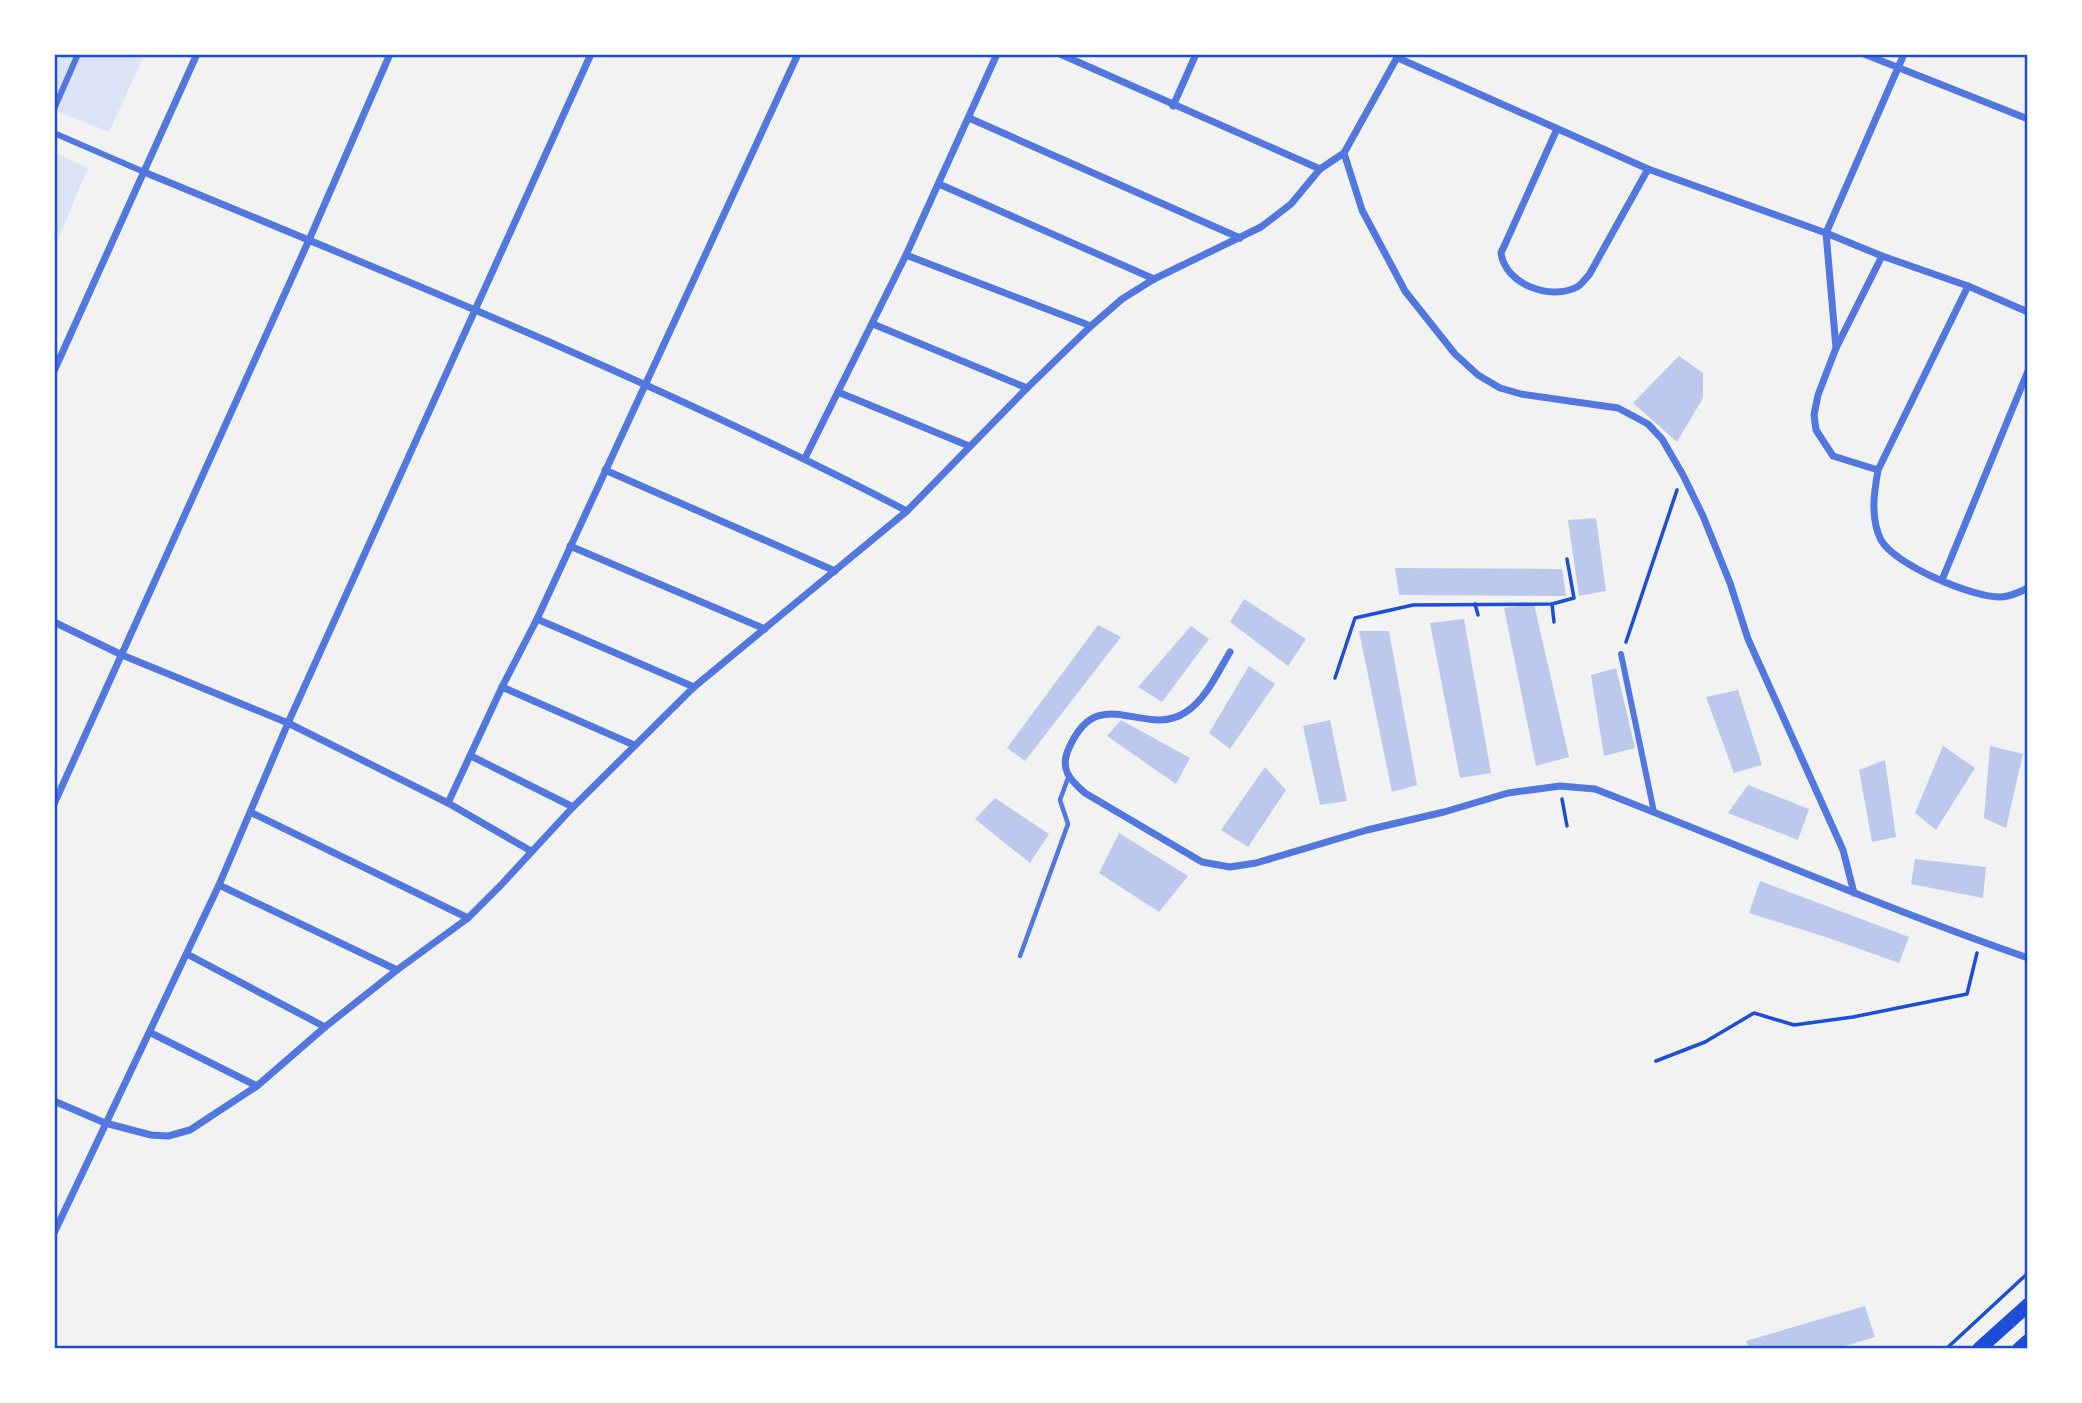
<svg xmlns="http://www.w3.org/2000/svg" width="2082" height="1403" viewBox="0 0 2082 1403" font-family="'PT Sans Narrow',sans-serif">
	<rect width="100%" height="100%" fill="#f2f2f2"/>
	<!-- green -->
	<g fill="#dbe4f7">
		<polygon points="54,54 145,54 109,132 54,110"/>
		<polygon points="54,152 88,168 54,249"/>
	</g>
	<!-- building -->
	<g fill="#bdc9ec">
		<polygon points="1679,356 1703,373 1703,398 1677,442 1633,403"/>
		<polygon points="1596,518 1606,591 1579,596 1568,520"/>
		<polygon points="1395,568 1562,569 1566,596 1399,595"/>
		<polygon points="1244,599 1306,639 1288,666 1230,622"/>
		<polygon points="1534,604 1569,757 1536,766 1504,608"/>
		<polygon points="1464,619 1491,773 1460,778 1430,623"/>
		<polygon points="1098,625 1121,637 1025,761 1007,748"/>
		<polygon points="1191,626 1209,639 1162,702 1138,687"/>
		<polygon points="1359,631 1389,631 1417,785 1392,792"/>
		<polygon points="1249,666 1275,684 1230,749 1209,733"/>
		<polygon points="1616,668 1635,748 1604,756 1591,675"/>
		<polygon points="1738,690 1762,765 1734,773 1706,697"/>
		<polygon points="1121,720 1190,758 1176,784 1107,736"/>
		<polygon points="1330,720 1347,801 1320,805 1303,726"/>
		<polygon points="1943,746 1975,768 1936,830 1915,813"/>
		<polygon points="1990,746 2023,754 2006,828 1984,818"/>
		<polygon points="1885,760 1896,837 1872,842 1859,770"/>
		<polygon points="1265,767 1286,790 1248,847 1221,830"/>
		<polygon points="1748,785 1809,809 1798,840 1728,813"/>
		<polygon points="995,798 1049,834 1030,863 975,819"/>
		<polygon points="1119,833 1188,876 1159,912 1099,873"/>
		<polygon points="1915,859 1986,867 1983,898 1911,884"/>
		<polygon points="1760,881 1909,937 1899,963 1826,937 1749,913"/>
		<polygon points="1865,1306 1875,1337 1835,1349 1749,1349 1746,1341"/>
	</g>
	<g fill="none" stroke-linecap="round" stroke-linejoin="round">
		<!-- path -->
		<g stroke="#1d4ed8" stroke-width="3.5">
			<polyline points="1475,604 1478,615"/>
			<polyline points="1552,604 1554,622"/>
			<polyline points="1626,642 1677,490"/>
			<polyline points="1335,678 1355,618 1413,605 1552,604 1574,598 1567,559"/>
			<polyline points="1562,799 1567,826"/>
			<polyline points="1656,1061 1705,1042 1754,1013 1794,1025 1853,1017 1967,994 1977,953"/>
			<polyline points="1946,1349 2028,1273"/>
		</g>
		<!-- service -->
		<polyline stroke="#5277de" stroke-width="4.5" points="1020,956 1068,824 1060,800 1068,778"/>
		<!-- pedestrian -->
		<g stroke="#5277de" stroke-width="6">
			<polyline points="54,109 78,54"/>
			<polyline points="54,133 144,172"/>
			<polyline points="1621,654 1654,812"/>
		</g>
		<!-- minor -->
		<g stroke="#5277de" stroke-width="7">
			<polyline points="1060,54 1320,169 1344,153 1399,54"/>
			<polyline points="1864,54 2028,119"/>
			<polyline points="1398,58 1648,169 1826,233 1882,256 1968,286 2028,312"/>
			<polyline points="1173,106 1196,54"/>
			<polyline points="969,118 1240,238"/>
			<path d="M1557 129 1501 253C1505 284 1550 301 1577 287 1582 284 1585 279 1589 275L1648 169"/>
			<polyline points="1344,153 1362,210 1405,291 1455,354 1478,375 1500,388 1521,394 1618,408 1648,424 1662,439 1683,475 1703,516 1730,583 1748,639 1843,850 1854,893"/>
			<path d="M144 172C401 278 660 383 907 511"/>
			<polyline points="939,184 1154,279"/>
			<polyline points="906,255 1091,326"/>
			<path d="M1968 286 1878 470C1874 493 1870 518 1881 540 1895 565 1973 598 2002 597 2011 596 2020 592 2028 588"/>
			<polyline points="873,324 1027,388"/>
			<polyline points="1836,348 1826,233 1904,54"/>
			<polyline points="54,371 197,54"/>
			<polyline points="838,392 969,446"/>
			<polyline points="805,458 906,255 997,54"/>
			<polyline points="605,470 835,571"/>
			<polyline points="1878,470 1833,456 1816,430 1814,415 1818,395 1836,348 1882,256"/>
			<polyline points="570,546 765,629"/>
			<polyline points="1942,580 2028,371"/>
			<polyline points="537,619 694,687"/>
			<polyline points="54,622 122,655 288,723 448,803 531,851"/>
			<path d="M1230 652C1218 672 1206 699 1186 712 1144 740 1099 680 1069 748 1059 769 1070 780 1085 793L1202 862 1230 867 1256 863 1367 830 1444 812 1508 793 1560 786 1595 789C1739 845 1881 907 2028 958"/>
			<polyline points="502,687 634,745"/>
			<polyline points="471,756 573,807"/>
			<polyline points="448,803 502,687 537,619 798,54"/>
			<polyline points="54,804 309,240 390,54"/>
			<polyline points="252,813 468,918"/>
			<polyline points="219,885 397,970"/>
			<polyline points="187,954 325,1027"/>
			<polyline points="151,1033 257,1086"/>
			<polyline points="54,1101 105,1123 151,1135 168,1136 190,1130 257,1086 325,1027 397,970 468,918 501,885 573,807 694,687 907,511 1027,388 1091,326 1122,299 1154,279 1261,227 1291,204 1320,169"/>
			<polyline points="54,1233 219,885 288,723 591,54"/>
		</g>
		<!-- secondary -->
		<g stroke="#1d4ed8" stroke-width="14">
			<polyline points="1979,1349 2028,1305"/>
			<polyline points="2019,1349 2028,1341"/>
		</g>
	</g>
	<!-- border -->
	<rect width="2082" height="1403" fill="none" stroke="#ffffff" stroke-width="112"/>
	<rect x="56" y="56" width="1970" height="1291" fill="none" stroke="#1d4ed8" stroke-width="2.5"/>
</svg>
